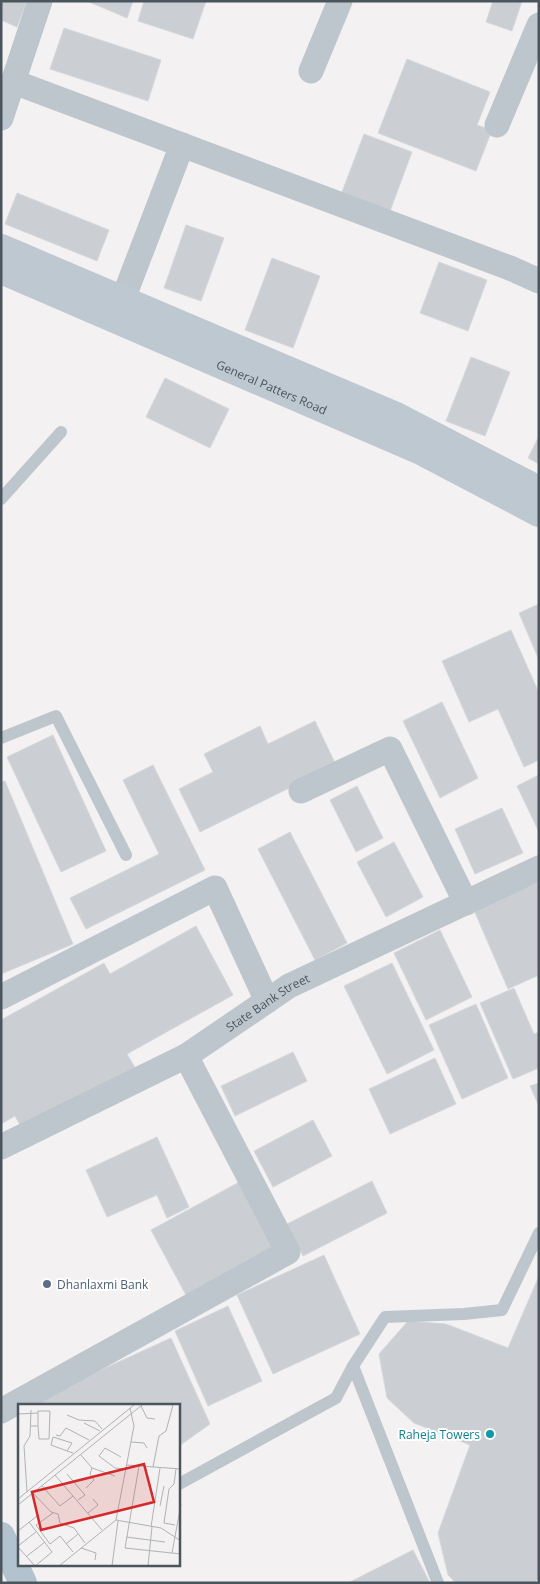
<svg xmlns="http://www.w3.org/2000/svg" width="540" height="1584" viewBox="0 0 540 1584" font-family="'Open Sans',sans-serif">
	<rect width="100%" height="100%" fill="#f3f1f1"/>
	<!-- building -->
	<g fill="#cbced3" stroke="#d5d8dc">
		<polygon points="1,1 27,1 17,27 1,20"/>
		<polygon points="87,1 133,1 127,18"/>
		<polygon points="144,1 206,1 193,39 138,21"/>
		<polygon points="493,1 522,1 512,31 486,22"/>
		<polygon points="64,28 161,60 148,101 50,69"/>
		<polygon points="407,59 490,92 477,125 492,130 476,171 378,133"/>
		<polygon points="364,134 412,152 390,211 342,192"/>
		<polygon points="17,193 109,230 97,261 5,224"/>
		<polygon points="186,225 224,238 201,301 164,288"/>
		<polygon points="272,258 320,276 293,348 245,330"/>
		<polygon points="439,262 487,280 468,331 420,313"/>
		<polygon points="471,357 510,372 485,436 446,421"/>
		<polygon points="165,378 229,409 210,448 146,417"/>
		<polygon points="539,436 539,464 528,458"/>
		<polygon points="539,604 539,660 519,613"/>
		<polygon points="511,630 539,693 539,760 524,767 498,709 469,722 442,661"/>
		<polygon points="442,702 478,778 440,798 403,721"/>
		<polygon points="315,721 336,765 200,832 179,789 213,772 204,754 260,726 268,744"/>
		<polygon points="53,735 106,851 61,872 7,757"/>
		<polygon points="153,765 205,870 86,929 70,898 159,854 123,780"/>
		<polygon points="539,775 539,832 517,786"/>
		<polygon points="5,781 73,944 1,974 1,782"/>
		<polygon points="357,786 383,838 356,852 330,800"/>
		<polygon points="502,808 523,853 475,874 455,829"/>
		<polygon points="290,832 347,943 315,960 258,849"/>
		<polygon points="394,842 423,897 386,917 357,862"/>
		<polygon points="536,879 539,886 539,975 508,989 473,908"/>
		<polygon points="196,926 233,995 127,1054 137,1071 25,1134 15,1116 1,1124 1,1020 104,963 110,974"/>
		<polygon points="440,930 472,997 426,1020 394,953"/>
		<polygon points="392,963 434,1050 387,1074 344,986"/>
		<polygon points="514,988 534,1034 539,1032 539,1068 513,1079 480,1003"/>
		<polygon points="476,1004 508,1078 462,1099 429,1025"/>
		<polygon points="293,1052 307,1081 235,1116 221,1086"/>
		<polygon points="435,1058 456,1104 390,1134 369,1089"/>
		<polygon points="539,1083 539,1106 530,1086"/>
		<polygon points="313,1120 332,1156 273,1187 254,1151"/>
		<polygon points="157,1137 189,1207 167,1218 157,1195 107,1217 86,1170"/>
		<polygon points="243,1180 279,1248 187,1297 151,1230"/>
		<polygon points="372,1181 387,1213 303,1256 287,1224"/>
		<polygon points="324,1255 360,1334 273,1374 237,1295"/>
		<polygon points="539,1276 539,1578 534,1583 456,1583 448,1575 438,1533 470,1445 414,1423 387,1398 379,1354 408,1321 446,1324 508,1348"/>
		<polygon points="228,1306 262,1381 208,1406 175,1331"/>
		<polygon points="171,1338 210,1424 179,1446 179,1405 24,1405"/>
		<polygon points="413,1550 430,1583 348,1583"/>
	</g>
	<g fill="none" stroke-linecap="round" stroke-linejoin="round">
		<!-- service -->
		<g stroke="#bec6cd" stroke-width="12">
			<polyline points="1,499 61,432"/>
			<polyline points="1,738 56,716 126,855"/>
			<polyline points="353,1366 438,1583"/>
			<polyline points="179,1484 336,1398 353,1366 385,1317 464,1314 502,1310 539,1233"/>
		</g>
		<!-- minor -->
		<g stroke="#bec6cd" stroke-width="25">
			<polyline points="311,71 340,1"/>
			<polyline points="14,82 510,268 539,281"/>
			<polyline points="1,118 40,1"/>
			<polyline points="497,125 539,25"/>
			<polyline points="123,299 182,145"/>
			<polyline points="301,791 390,749 466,903"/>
			<polyline points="1,997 215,888 267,1001"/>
			<path id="s1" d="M1 1147 186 1056 289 986 539 868"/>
			<polyline points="1,1411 288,1252 186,1056"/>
		</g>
		<!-- secondary -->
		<g stroke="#bec8d1" stroke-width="28">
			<polyline points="1,248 396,416 539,490"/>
			<path id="s2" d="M1 270 423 452 539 513"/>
		</g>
		<!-- primary -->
		<polyline stroke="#b2c2ce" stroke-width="28" points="1,1536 23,1583"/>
	</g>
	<!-- markers -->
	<circle fill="#5c6f8a" stroke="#fff" stroke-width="2" cx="47" cy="1284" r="5"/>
	<circle fill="#0f9aa8" stroke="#fff" stroke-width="2" cx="490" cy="1434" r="5"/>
	<g text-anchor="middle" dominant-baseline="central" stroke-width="4" stroke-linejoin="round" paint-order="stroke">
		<!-- street labels -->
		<g font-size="12" fill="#4a555e" stroke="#fff">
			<text stroke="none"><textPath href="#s2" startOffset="295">General Patters Road</textPath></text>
			<text stroke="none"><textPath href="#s1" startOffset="304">State Bank Street</textPath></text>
		</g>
		<!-- service labels -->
		<g font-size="12" fill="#4e5e75" stroke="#fff" text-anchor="start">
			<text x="57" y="1284">Dhanlaxmi Bank</text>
		</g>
		<!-- culture labels -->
		<g font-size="12" fill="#0d838f" stroke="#fff" text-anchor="end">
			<text x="480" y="1434">Raheja Towers</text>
		</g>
	</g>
	<!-- overview -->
	<g transform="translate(18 1404)">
		<rect width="162" height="162" fill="#f3f1f1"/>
		<path fill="none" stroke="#afb3b6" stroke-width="1" d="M123 2 129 14 137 15M0 10 20 9V22M49 11 61 16 77 17 84 25M66 19 82 27M13 22H20L21 35H31L32 7H20V9M38 31 42 32 48 24 71 36M113 38 126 39 129 44M49 47 54 39 35 33 33 41 52 48 55 49M63 51 74 64 72 70 76 76 68 84M103 53 87 44 81 52 97 64 107 65M109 61 163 65M121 62 107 144 163 150M135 63 141 32 148 27 155 1M74 64 97 72M49 70 67 91 60 96M37 71 84 126M24 82 42 102 55 92M9 88 6 42 12 32 13 6M15 89 33 108 40 110 42 119 56 124 67 139M0 95 116 1M0 101 124 1M142 102 146 82M35 109 18 121 32 140 42 132 55 148M70 109 80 101 75 95M98 116 143 124 163 137M11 118 34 148 17 162M157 121 146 119 151 85 156 80 158 65M133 123 142 64M0 127 19 112M108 133 147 138M48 140 60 130M0 142 18 128M0 143 17 162M63 144 78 149 77 156M154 149 163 100M9 152 27 138M41 162 98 116 116 22 112 4M94 162 100 117M130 162 134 123"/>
		<path fill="#d62828" fill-opacity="0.15" stroke="#d62828" stroke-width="2.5" d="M126 60 136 98 23 126 14 88Z"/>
		<rect width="162" height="162" fill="none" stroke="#4a555e" stroke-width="2.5"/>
	</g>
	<!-- border -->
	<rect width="540" height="1584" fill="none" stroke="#4a555e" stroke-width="5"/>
</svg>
